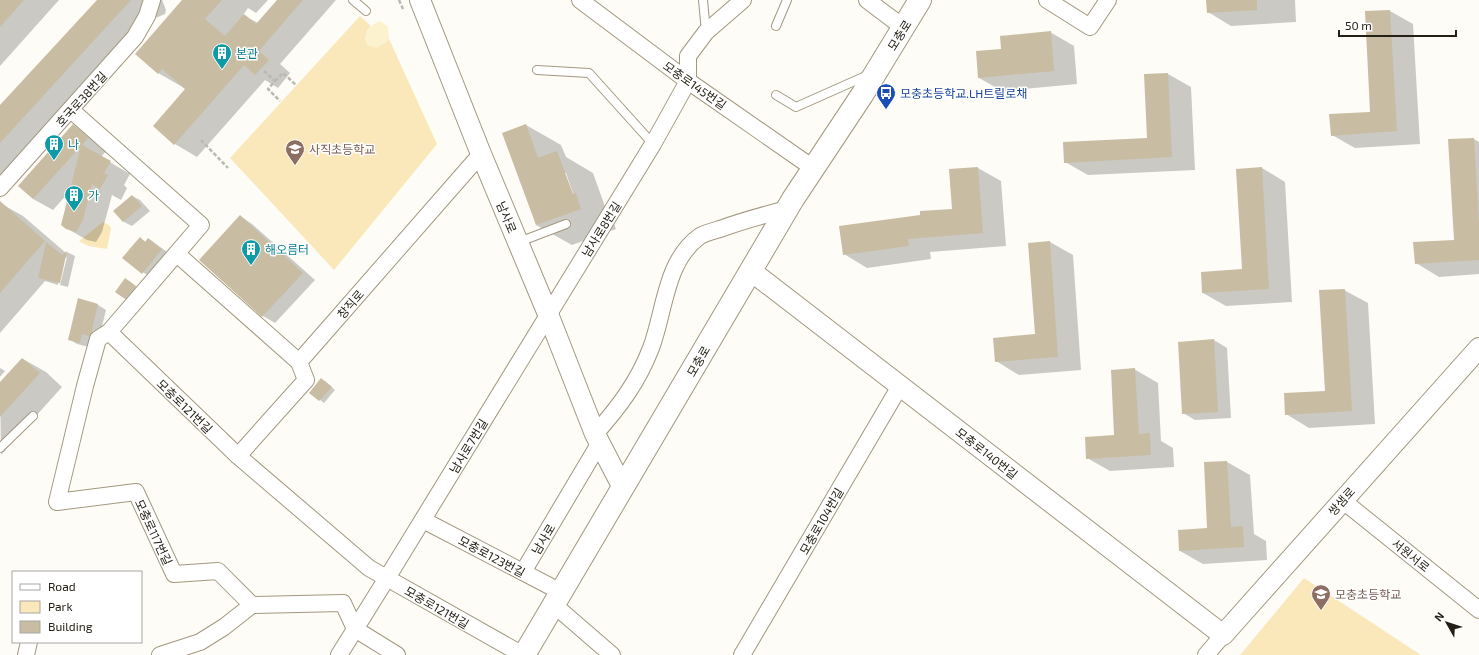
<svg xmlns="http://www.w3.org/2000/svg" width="1479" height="655" viewBox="0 0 1479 655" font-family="'Exo 2','Noto Sans KR',sans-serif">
	<rect width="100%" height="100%" fill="#fefcf6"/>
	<!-- green -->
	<g fill="#fae8bb">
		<polygon points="360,16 371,26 367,31 365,40 383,44 389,39 437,144 334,270 230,158"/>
		<polygon points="103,222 109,225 111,228 107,249 88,246 79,241"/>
		<polygon points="1304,578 1421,655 1240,655"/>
	</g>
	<!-- sand -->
	<path fill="#fcf2cd" d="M380 21 388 27 389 39 377 48 367 45 365 40C367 30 370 25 380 21Z"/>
	<!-- shadow -->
	<g fill="#0003" fill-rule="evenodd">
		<polygon points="0,0 59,0 0,66"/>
		<polygon points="98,0 162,0 166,10 165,14 146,22 0,181 0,107"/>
		<polygon points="184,0 268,0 256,13 248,8 243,15 258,23 278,0 336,0 280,64 290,73 278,88 265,80 197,157 175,144 186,89 158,73"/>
		<polygon points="1207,0 1295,0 1296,22 1231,26 1208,12"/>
		<polygon points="1390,11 1413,24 1420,144 1355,148 1332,135 1372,113"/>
		<polygon points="1050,32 1074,46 1077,84 1002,91 979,78 1002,50"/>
		<polygon points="1168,74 1191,87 1195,170 1088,175 1065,162 1148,139"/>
		<path d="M526 125 561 145 566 157 593 173 607 212 611 215 616 229 572 245 536 225ZM564 173H566L575 199H573Z"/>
		<polygon points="73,126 93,137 107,150 101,157 130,174 124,185 127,188 121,200 112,195 102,232 96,242 87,240 66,228 70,191 53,210 33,199"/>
		<polygon points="1474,139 1479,142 1479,274 1439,277 1416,263 1455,241"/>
		<polygon points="978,168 1001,181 1006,246 930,252 931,259 867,268 844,254 921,216 953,210 950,170"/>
		<polygon points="1262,168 1285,182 1292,302 1226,306 1203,293 1243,270"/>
		<polygon points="132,196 140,200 150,211 132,226 124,222 115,211"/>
		<polygon points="0,203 23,216 66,253 67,252 75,256 68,287 60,285 67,257 64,259 58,285 45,281 0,333"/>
		<polygon points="240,216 252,224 315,280 275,323 263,316"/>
		<polygon points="140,238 146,242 149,239 170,254 151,278 124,258"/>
		<polygon points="1050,242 1073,255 1081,370 1019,375 996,361 1036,335"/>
		<polygon points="129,281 139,289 129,301 125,299"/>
		<polygon points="1344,290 1368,303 1375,424 1309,428 1286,414 1326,392"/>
		<polygon points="78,300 98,305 106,310 99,339 89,347 77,344 69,339"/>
		<polygon points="1214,340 1227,348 1231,418 1195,420 1183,413 1179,343"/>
		<polygon points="23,359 46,372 62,387 1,455 0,384"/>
		<polygon points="0,368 5,371 0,377"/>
		<polygon points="1134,369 1158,383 1161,441 1173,448 1174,467 1110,471 1087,458 1116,436"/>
		<polygon points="325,381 335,390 324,403 310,392"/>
		<polygon points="1227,462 1250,475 1254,534 1266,541 1267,560 1203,564 1180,551 1208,529 1205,463"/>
	</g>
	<!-- building -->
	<g fill="#c8bda3">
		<polygon points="0,0 24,0 0,27"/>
		<polygon points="97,0 131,0 0,143 0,105"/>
		<polygon points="182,0 222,0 205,19 225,36 244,14 256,24 277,0 303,0 259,51 269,60 255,75 244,65 174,145 153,126 185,89 162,69 158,74 135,54"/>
		<polygon points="1206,0 1257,0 1257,10 1207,13"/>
		<polygon points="1390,10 1397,131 1331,136 1329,114 1370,112 1365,11"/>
		<polygon points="1051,31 1054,71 978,78 976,51 1001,49 1000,36"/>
		<polygon points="1168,73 1172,157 1064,163 1063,142 1147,138 1144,74"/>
		<polygon points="73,124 88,138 82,145 111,161 104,173 108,175 100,189 92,184 83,220 76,232 66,229 61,225 81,146 33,199 18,186"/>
		<polygon points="526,124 538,158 557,151 573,194 576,193 581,209 536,225 502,133"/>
		<polygon points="1474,138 1479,224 1479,260 1415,264 1413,242 1454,240 1448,139"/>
		<polygon points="978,167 983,233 908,239 909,246 843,255 839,226 920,215 920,211 952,209 949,169"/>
		<polygon points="1262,167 1269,289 1202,293 1201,272 1242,269 1236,169"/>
		<polygon points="132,195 142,206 123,222 113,211"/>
		<polygon points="0,201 45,241 0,293"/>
		<polygon points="240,215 303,273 262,317 199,260"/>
		<polygon points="140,237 145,242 148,238 162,249 142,274 122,258"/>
		<polygon points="1050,241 1058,357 995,362 993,338 1035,334 1028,243"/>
		<polygon points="46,242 62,255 67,251 60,283 38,278"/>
		<polygon points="125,278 136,286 125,299 115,292"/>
		<polygon points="1345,289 1352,411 1285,415 1284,393 1325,391 1319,290"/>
		<polygon points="78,298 98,304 91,334 89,336 82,334 80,343 68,340"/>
		<polygon points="1214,339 1218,412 1182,414 1178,342"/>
		<polygon points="22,358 40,373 0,417 0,382"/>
		<polygon points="1135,368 1139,434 1150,433 1151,455 1086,459 1085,437 1114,435 1111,370"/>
		<polygon points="321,378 332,387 319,401 309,393"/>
		<polygon points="1227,461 1231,527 1243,526 1244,547 1179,551 1178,530 1207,528 1204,462"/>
	</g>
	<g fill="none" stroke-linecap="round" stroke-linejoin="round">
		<!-- service casing -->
		<g stroke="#a2987f" stroke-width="10">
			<g id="service">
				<polyline points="353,0 366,11"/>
				<polyline points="703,0 706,32"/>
				<polyline points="776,26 787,0"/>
				<polyline points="537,70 589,73 653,144"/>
				<polyline points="776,95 796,107 868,75"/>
				<polyline points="519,242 566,224"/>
				<polyline points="0,448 33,416"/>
			</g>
		</g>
		<!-- minor casing -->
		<g stroke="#a2987f" stroke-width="18">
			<g id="minor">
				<polyline points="580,0 688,81 813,168"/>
				<polyline points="867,0 904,28"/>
				<polyline points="1047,0 1090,27 1108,0"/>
				<polyline points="71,110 201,225 109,332 98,339 85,386 57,502 136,492 174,574 218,571 252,605 224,627 200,642 160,655"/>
				<polyline points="0,188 135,37 147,16 152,0"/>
				<polyline points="177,254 299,362"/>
				<polyline points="109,332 238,456 369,568 523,655"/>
				<path d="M595 434C619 407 638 382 651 348 665 311 665 261 700 236 705 233 713 231 720 229 742 221 764 215 787 209"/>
				<polyline points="238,456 306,380 299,362 481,154"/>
				<polyline points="1342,500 1479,610"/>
				<polyline points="423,520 561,592"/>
				<polyline points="523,572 599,444"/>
				<polyline points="553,604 612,655"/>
				<polyline points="252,605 343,603 355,629 397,655"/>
				<polyline points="26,655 29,642"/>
				<polyline points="339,655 387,578 653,144 688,81 688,56 706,32 743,0"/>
				<polyline points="742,655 900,386"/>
				<polyline points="1206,655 1223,635"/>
			</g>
		</g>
		<!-- tertiary casing -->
		<g stroke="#a2987f" stroke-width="22">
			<g id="tertiary">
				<polyline points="420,0 481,154 548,314 595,434 623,488"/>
				<polyline points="751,271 1223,635 1479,348"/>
			</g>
		</g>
		<!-- secondary casing -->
		<g stroke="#a2987f" stroke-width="24">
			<polyline id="secondary" points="524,655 793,199 862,95 920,0"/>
		</g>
		<!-- path -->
		<g stroke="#bcb9b2" stroke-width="2.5" stroke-dasharray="4 2" stroke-linecap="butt">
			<polyline points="399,0 403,9"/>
			<polyline points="264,71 275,81 268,89 280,101"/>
			<polyline points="275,81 283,73 296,85"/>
			<polyline points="201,140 228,168"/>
		</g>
		<!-- service -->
		<use href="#service" stroke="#fff" stroke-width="8"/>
		<!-- minor -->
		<use href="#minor" stroke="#fff" stroke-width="16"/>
		<!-- tertiary -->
		<use href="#tertiary" stroke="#fff" stroke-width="20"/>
		<!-- secondary -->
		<use href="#secondary" stroke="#fff" stroke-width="22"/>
	</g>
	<!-- icons -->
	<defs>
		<g id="building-pin" transform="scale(1)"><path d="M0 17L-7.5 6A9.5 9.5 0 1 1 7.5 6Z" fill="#0f9aa8" stroke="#fff"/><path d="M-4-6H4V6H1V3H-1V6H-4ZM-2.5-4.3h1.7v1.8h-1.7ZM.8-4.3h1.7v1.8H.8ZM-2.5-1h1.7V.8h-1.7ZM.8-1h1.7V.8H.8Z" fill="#fff"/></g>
		<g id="bus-pin" transform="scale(1)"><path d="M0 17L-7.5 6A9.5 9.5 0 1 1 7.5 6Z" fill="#1a4fb4" stroke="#fff"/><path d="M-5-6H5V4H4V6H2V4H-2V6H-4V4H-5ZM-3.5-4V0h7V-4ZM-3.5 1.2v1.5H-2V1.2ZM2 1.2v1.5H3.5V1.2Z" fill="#fff"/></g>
		<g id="school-pin" transform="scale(1)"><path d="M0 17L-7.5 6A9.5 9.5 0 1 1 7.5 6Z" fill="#8d6e63" stroke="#fff"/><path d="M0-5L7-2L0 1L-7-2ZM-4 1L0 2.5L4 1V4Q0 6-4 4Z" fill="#fff"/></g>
	</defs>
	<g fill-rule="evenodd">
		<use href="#building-pin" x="222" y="53"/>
		<use href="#bus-pin" x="886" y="93"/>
		<use href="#building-pin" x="54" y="144"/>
		<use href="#school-pin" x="295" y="149"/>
		<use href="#building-pin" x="74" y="195"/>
		<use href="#building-pin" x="251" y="249"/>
		<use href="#school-pin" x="1321" y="594"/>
	</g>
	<g text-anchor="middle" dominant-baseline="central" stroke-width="3" stroke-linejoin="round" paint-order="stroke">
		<!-- street labels -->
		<g font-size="12" fill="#242016" stroke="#fff">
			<text transform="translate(899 35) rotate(-58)">모충로</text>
			<text transform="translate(695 85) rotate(35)">모충로145번길</text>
			<text transform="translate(81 99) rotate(-48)">호국로38번길</text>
			<text transform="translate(507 217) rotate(67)">남사로</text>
			<text transform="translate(601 229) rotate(-58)">남사로8번길</text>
			<text transform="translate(350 304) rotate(-49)">창직로</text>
			<text transform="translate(698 361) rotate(-60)">모충로</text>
			<text transform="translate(185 406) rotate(44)">모충로121번길</text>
			<text transform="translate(468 446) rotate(-59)">남사로7번길</text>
			<text transform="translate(987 453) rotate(38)">모충로140번길</text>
			<text transform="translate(1341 501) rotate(-48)">쌍샘로</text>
			<text transform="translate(821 521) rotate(-60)">모충로104번길</text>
			<text transform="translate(154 532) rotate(65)">모충로117번길</text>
			<text transform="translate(543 539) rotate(-59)">남사로</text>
			<text transform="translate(1411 555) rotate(39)">서원서로</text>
			<text transform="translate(492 556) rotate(28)">모충로123번길</text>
			<text transform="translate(437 607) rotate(30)">모충로121번길</text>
		</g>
		<!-- culture labels -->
		<g font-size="12" fill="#0d838f" stroke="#fff" text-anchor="start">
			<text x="236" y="53">본관</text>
			<text x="68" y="144">나</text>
			<text x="88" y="195">가</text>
			<text x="265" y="249">해오름터</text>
		</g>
		<!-- transit labels -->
		<g font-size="12" fill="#164399" stroke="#fff" text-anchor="start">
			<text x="900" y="93">모충초등학교.LH트릴로채</text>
		</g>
		<!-- education labels -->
		<g font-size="12" fill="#785e54" stroke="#fff" text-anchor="start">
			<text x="309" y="149">사직초등학교</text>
			<text x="1335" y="594">모충초등학교</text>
		</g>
	</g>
	<!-- legend -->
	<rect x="12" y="571" width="130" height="72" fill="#ffffff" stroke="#a7a6a2"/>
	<rect x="20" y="584" width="20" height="6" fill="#ffffff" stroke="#a7a6a2"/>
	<text x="48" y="591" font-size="12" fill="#242016">Road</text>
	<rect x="20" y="601" width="20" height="12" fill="#fae8bb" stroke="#a7a6a2"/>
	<text x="48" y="611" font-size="12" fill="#242016">Park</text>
	<rect x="20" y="621" width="20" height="12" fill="#c8bda3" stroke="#a7a6a2"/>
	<text x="48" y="631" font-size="12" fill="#242016">Building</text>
	<!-- north arrow -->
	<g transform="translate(1447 623) rotate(309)" stroke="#ffffff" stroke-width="3" paint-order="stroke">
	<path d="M0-3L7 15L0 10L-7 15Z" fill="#242016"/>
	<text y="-6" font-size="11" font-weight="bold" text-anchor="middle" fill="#242016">N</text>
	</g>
	<!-- scale -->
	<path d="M1339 30v6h117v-6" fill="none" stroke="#242016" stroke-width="2"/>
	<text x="1345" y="30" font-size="12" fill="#242016" stroke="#ffffff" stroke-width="3" paint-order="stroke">50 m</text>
</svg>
